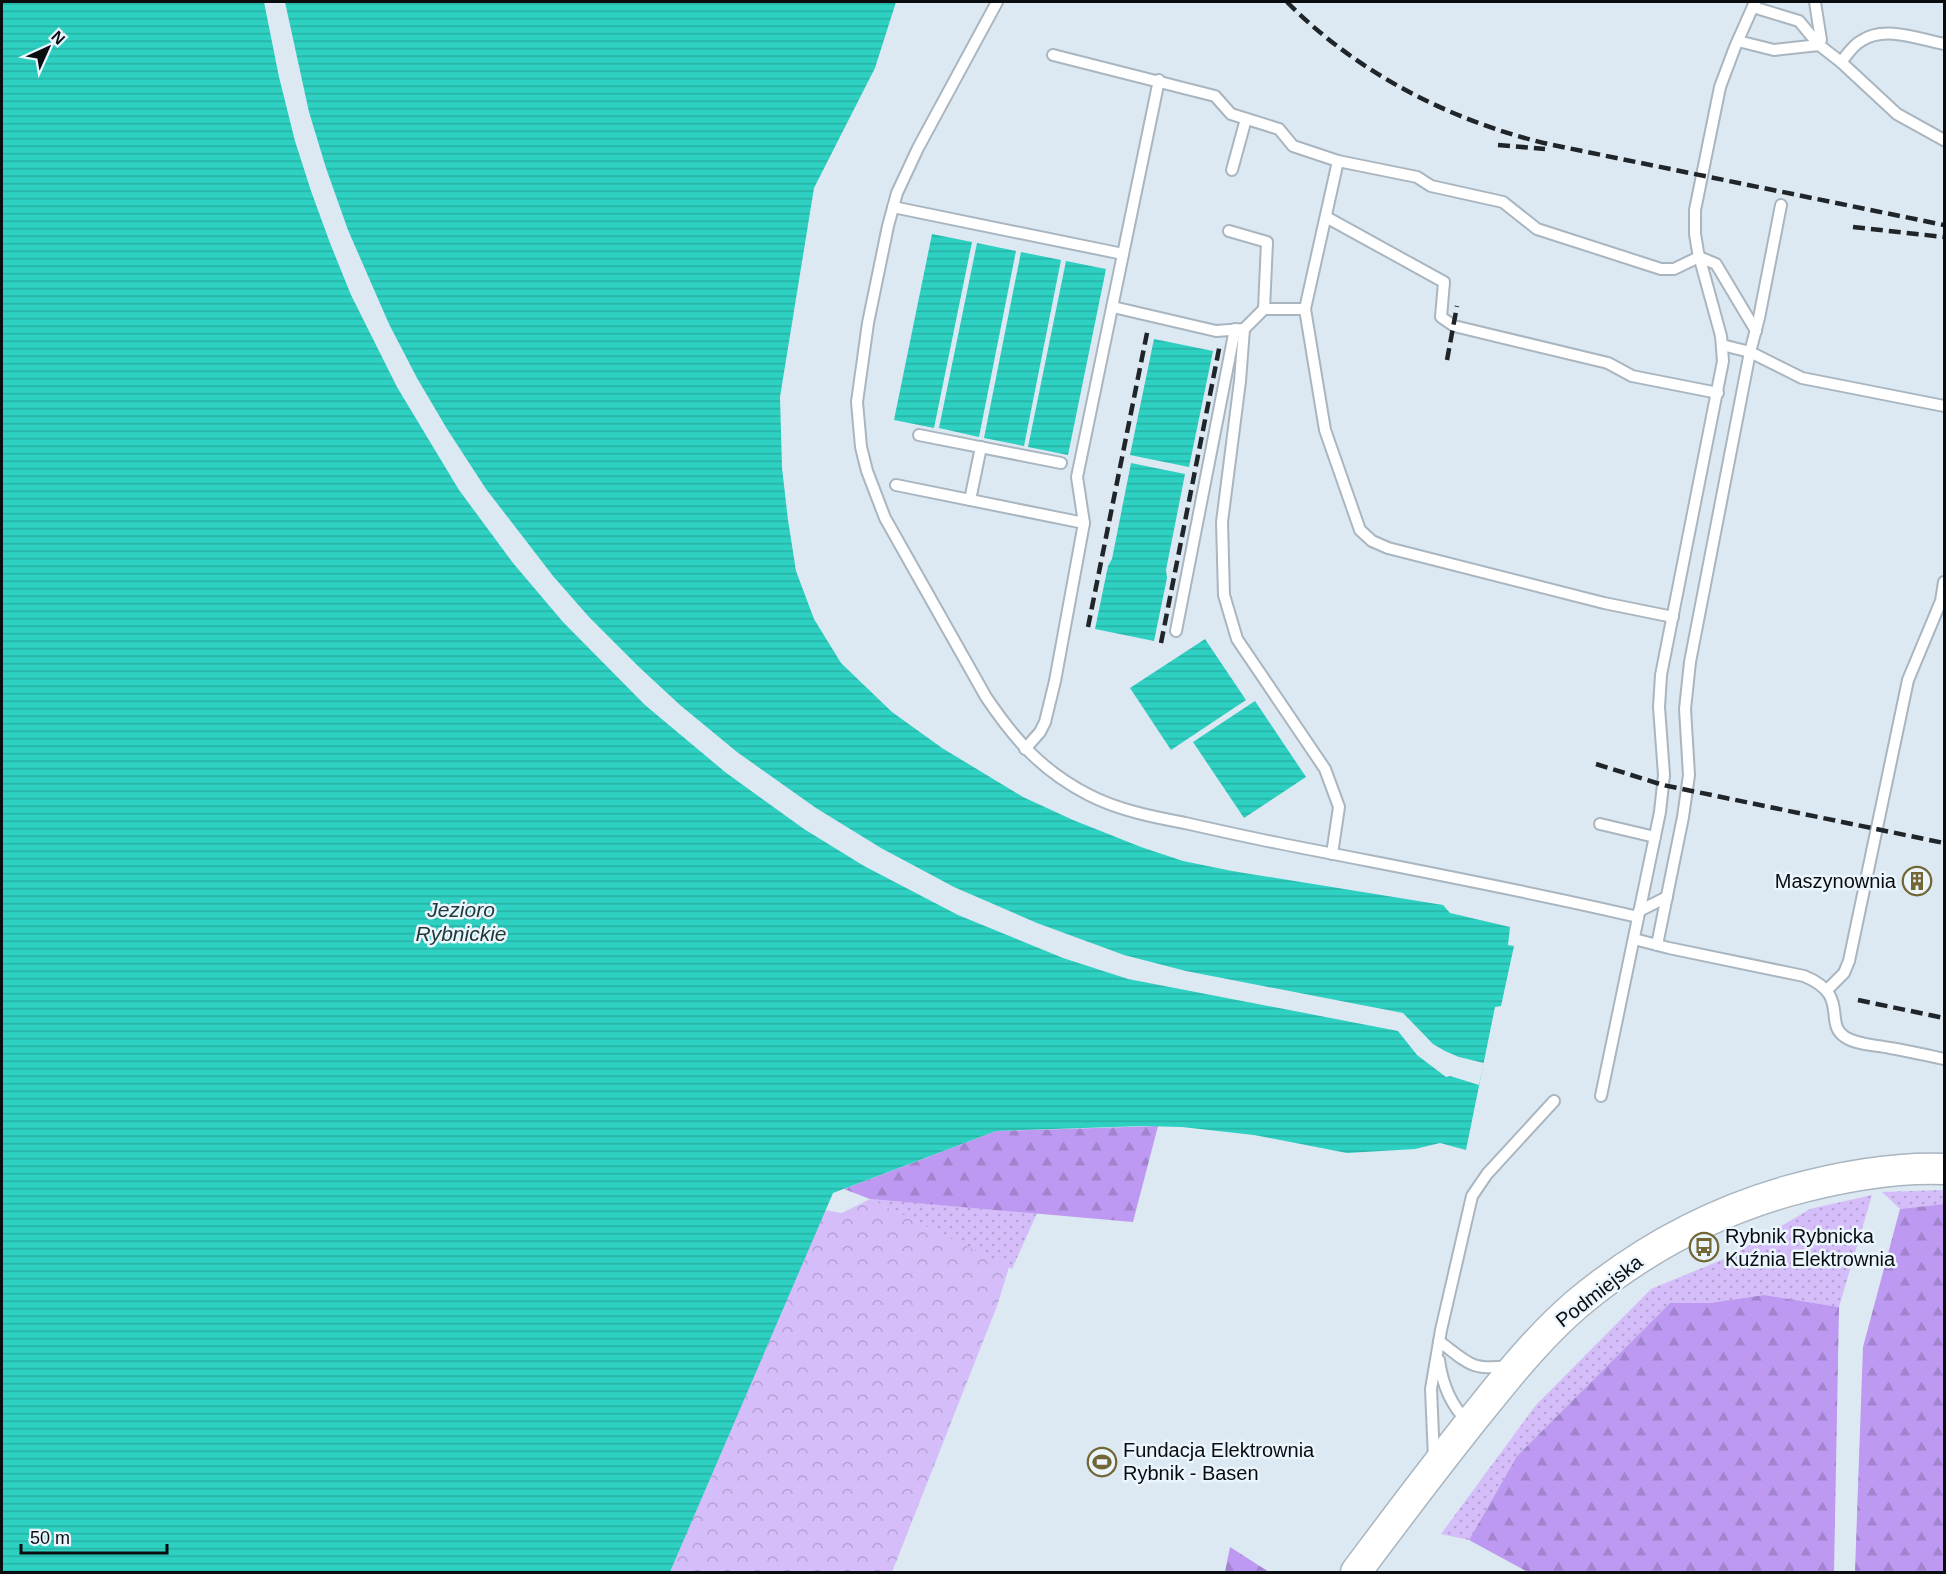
<svg xmlns="http://www.w3.org/2000/svg" width="1946" height="1574" viewBox="0 0 1946 1574" font-family="Helvetica,sans-serif">
	<defs>
		<pattern id="grass-dots" width="8" height="8" patternUnits="userSpaceOnUse" patternTransform="scale(1.5)"><rect width="8" height="8" fill="#d4bdf9"/><path d="M2 2h.1M6 6h.1" fill="none" stroke="#b5a1d4" stroke-width="1.8" stroke-linecap="round"/></pattern>
		<pattern id="forest-firs" width="22" height="20" patternUnits="userSpaceOnUse" patternTransform="scale(1.5)"><rect width="22" height="20" fill="#bd99f1"/><path d="M5 1l3.5 6h-7zM16 11l3.5 6h-7z" fill="#a183ce"/></pattern>
		<pattern id="park-crowns" width="20" height="18" patternUnits="userSpaceOnUse" patternTransform="scale(1.5)"><rect width="20" height="18" fill="#d4bdf9"/><path d="M2 6a3 3 0 1 1 6 0M12 15a3 3 0 1 1 6 0" fill="none" stroke="#b5a1d4"/></pattern>
		<pattern id="water-rules" width="6" height="5" patternUnits="userSpaceOnUse" patternTransform="scale(1.5)"><rect width="6" height="5" fill="#2dd0c1"/><path d="M0 2.5h6" fill="none" stroke="#27b1a5"/></pattern>
	</defs>
	<rect width="100%" height="100%" fill="#dce8f2"/>
	<!-- grass -->
	<g fill="url(#grass-dots)">
		<polygon points="1944,1190 1944,1204 1900,1209 1882,1192"/>
		<polygon points="1872,1195 1839,1307 1764,1295 1710,1303 1670,1303 1517,1456 1469,1540 1441,1534 1536,1405 1651,1289 1731,1256 1810,1209"/>
		<polygon points="870,1199 1037,1213 1012,1269"/>
	</g>
	<!-- forest -->
	<g fill="url(#forest-firs)">
		<polygon points="1158,1126 1133,1222 870,1199 844,1189 996,1131"/>
		<polygon points="1944,1204 1944,1572 1855,1572 1863,1347 1900,1209"/>
		<polygon points="1764,1295 1839,1307 1834,1572 1528,1572 1469,1540 1517,1456 1670,1303 1710,1303"/>
		<polygon points="1230,1547 1269,1572 1225,1572"/>
	</g>
	<!-- park -->
	<polygon fill="url(#park-crowns)" points="870,1199 1009,1267 997,1306 892,1572 670,1572 825,1210 842,1213"/>
	<!-- water -->
	<g fill="url(#water-rules)">
		<polygon points="2,2 896,2 875,68 814,188 780,397 782,468 788,520 796,571 814,619 841,663 892,712 942,748 1023,797 1073,820 1141,847 1183,861 1232,871 1443,905 1450,913 1510,927 1508,945 1514,946 1501,1006 1495,1007 1466,1150 1440,1143 1415,1149 1347,1153 1254,1135 1182,1127 1144,1126 996,1131 833,1193 670,1572 2,1572"/>
		<polygon points="932,234 972,242 934,428 894,420"/>
		<polygon points="977,243 1016,251 979,437 939,428"/>
		<polygon points="1021,252 1061,260 1024,446 984,438"/>
		<polygon points="1066,261 1106,269 1068,455 1028,447"/>
		<polygon points="1154,339 1213,351 1189,467 1130,455"/>
		<polygon points="1131,463 1185,474 1166,570 1167,578 1154,641 1095,629 1108,566 1112,559"/>
		<polygon points="1205,639 1246,700 1171,750 1130,688"/>
		<polygon points="1255,701 1306,777 1244,818 1193,742"/>
	</g>
	<!-- pier -->
	<polygon fill="#dce8f2" points="264,2 285,2 309,112 326,168 348,230 389,324 417,378 447,429 486,489 553,576 589,617 639,667 680,705 737,752 816,808 881,848 954,887 1037,923 1124,955 1186,971 1403,1013 1433,1044 1445,1051 1459,1057 1484,1063 1479,1085 1450,1076 1446,1077 1417,1055 1398,1031 1128,979 1063,958 958,915 864,866 804,829 725,772 645,705 563,622 513,563 459,490 397,387 351,295 330,243 311,191 295,141 279,77"/>
	<g fill="none" stroke-linecap="round" stroke-linejoin="round">
		<!-- lane casing -->
		<g stroke="#a9b5bf" stroke-width="14">
			<g id="lane">
				<path d="M997 2 918 148 897 193 888 226 868 323 857 402 861 447 867 471 885 518 986 697C1015 740 1042 771 1089 795 1118 810 1153 817 1185 823 1216 830 1247 837 1278 843 1398 867 1519 889 1638 917"/>
				<polyline points="1815,2 1821,40 1819,45"/>
				<polyline points="1753,7 1799,21 1819,45 1841,62 1897,114 1944,140"/>
				<polyline points="1738,41 1774,50 1819,45"/>
				<polyline points="1053,55 1215,96 1231,114 1279,129 1293,146 1338,161 1417,177 1431,186 1503,202 1537,229 1661,269 1674,269 1699,257 1716,264 1756,331"/>
				<path d="M1841 62C1847 55 1853 45 1861 41 1884 25 1919 39 1944 44"/>
				<polyline points="1338,161 1305,309 1325,430 1360,530 1372,541 1388,548 1604,603 1673,617"/>
				<polyline points="1232,170 1246,119"/>
				<polyline points="893,207 1123,254"/>
				<polyline points="1326,217 1444,282 1441,317 1454,326 1608,363 1632,376 1718,393"/>
				<polyline points="1229,231 1267,242 1264,309"/>
				<polyline points="1113,307 1216,331 1244,329 1264,309 1305,309"/>
				<polyline points="1244,329 1240,381 1222,522 1224,595 1237,639 1325,769 1339,807 1332,854"/>
				<polyline points="1722,345 1750,352 1802,378 1944,406"/>
				<polyline points="919,435 1061,463"/>
				<polyline points="896,485 1084,523"/>
				<polyline points="970,500 981,447"/>
				<polyline points="1176,631 1235,329"/>
				<polyline points="1025,749 1040,732 1045,722 1055,681 1084,523 1077,477 1159,80"/>
				<polyline points="1600,824 1655,837"/>
				<polyline points="1639,911 1667,897"/>
				<path d="M1634 939 1669 948 1804 976C1851 995 1823 1023 1845 1037 1857 1045 1876 1045 1890 1048 1908 1051 1926 1055 1944 1059"/>
				<polyline points="1657,945 1683,817 1689,775 1685,709 1690,662 1750,352 1759,318 1781,205"/>
				<polyline points="1827,990 1844,973 1849,961 1908,680 1941,601 1944,582"/>
				<polyline points="1601,1096 1660,812 1664,775 1659,707 1661,675 1723,361 1721,336 1698,252 1695,234 1695,210 1720,87 1735,47 1755,2"/>
				<path d="M1439 1341C1468 1363 1471 1371 1508 1366"/>
				<path d="M1439 1360C1442 1383 1451 1405 1467 1421"/>
				<polyline points="1434,1458 1431,1389 1441,1330 1472,1196 1487,1174 1554,1101"/>
			</g>
		</g>
		<!-- secondary casing -->
		<g stroke="#a9b5bf" stroke-width="33">
			<path id="secondary" d="M1356 1572C1398 1516 1441 1458 1486 1403 1514 1368 1543 1333 1578 1303 1639 1252 1711 1213 1788 1191 1839 1177 1891 1167 1944 1169"/>
		</g>
		<!-- lane -->
		<use href="#lane" stroke="#fff" stroke-width="10"/>
		<!-- secondary -->
		<use href="#secondary" stroke="#fff" stroke-width="30"/>
		<!-- rail -->
		<g stroke="#202529" stroke-width="4.5" stroke-dasharray="12 6" stroke-linecap="butt">
			<path d="M1287 2C1357 73 1451 121 1548 144L1944 225"/>
			<polyline points="1498,145 1545,149"/>
			<polyline points="1853,227 1944,237"/>
			<polyline points="1447,360 1457,306"/>
			<polyline points="1088,627 1148,328"/>
			<polyline points="1161,643 1220,344"/>
			<polyline points="1596,764 1663,785 1944,843"/>
			<polyline points="1858,1000 1944,1018"/>
		</g>
	</g>
	<!-- icons -->
	<defs>
		<g id="building-ring" transform="scale(1.5)"><circle r="9.5" fill="#ebf5fd" stroke="#726734" stroke-width="1.5"/><path d="M-4-6H4V6H1V3H-1V6H-4ZM-2.5-4.3h1.7v1.8h-1.7ZM.8-4.3h1.7v1.8H.8ZM-2.5-1h1.7V.8h-1.7ZM.8-1h1.7V.8H.8Z" fill="#726734"/></g>
		<g id="bus-ring" transform="scale(1.5)"><circle r="9.5" fill="#ebf5fd" stroke="#726734" stroke-width="1.5"/><path d="M-5-6H5V4H4V6H2V4H-2V6H-4V4H-5ZM-3.5-4V0h7V-4ZM-3.5 1.2v1.5H-2V1.2ZM2 1.2v1.5H3.5V1.2Z" fill="#726734"/></g>
		<g id="stadium-ring" transform="scale(1.5)"><circle r="9.5" fill="#ebf5fd" stroke="#726734" stroke-width="1.5"/><path d="M0-5a6.5 5 0 1 0 0 10a6.5 5 0 1 0 0-10ZM-3.5-1.8h7v3.6h-7Z" fill="#726734"/></g>
	</defs>
	<g fill-rule="evenodd">
		<use href="#building-ring" x="1917" y="881"/>
		<use href="#bus-ring" x="1704" y="1247"/>
		<use href="#stadium-ring" x="1102" y="1462"/>
	</g>
	<g text-anchor="middle" dominant-baseline="central" stroke-width="5" stroke-linejoin="round" paint-order="stroke">
		<!-- poi labels -->
		<g font-size="20" fill="#090d10" stroke="#ebf5fd" text-anchor="start">
			<text x="1896" y="881" text-anchor="end">Maszynownia</text>
			<text x="1725" y="1236">Rybnik Rybnicka<tspan x="1725" dy="23">Kuźnia Elektrownia</tspan></text>
			<text x="1123" y="1450">Fundacja Elektrownia<tspan x="1123" dy="23">Rybnik - Basen</tspan></text>
		</g>
		<!-- street labels -->
		<g font-size="20" fill="#090d10" stroke="#ebf5fd">
			<text transform="translate(1599 1291) rotate(-38)">Podmiejska</text>
		</g>
		<!-- water labels -->
		<g font-size="21" font-style="italic" fill="#213a36" stroke="#ebf5fd">
			<text x="461" y="909">Jezioro<tspan x="461" dy="24">Rybnickie</tspan></text>
		</g>
	</g>
	<!-- border -->
	<rect width="1946" height="1574" fill="none" stroke="#090d10" stroke-width="6"/>
	<!-- north arrow -->
	<g transform="translate(48 48) rotate(45)" stroke="#ebf5fd" stroke-width="4.5" paint-order="stroke">
	<path d="M0-4.5L10 22L0 15L-10 22Z" fill="#090d10"/>
	<text y="-9" font-size="16" font-weight="bold" text-anchor="middle" fill="#090d10">N</text>
	</g>
	<!-- scale -->
	<path d="M21 1544v9h146v-9" fill="none" stroke="#090d10" stroke-width="3"/>
	<text x="30" y="1544" font-size="18" fill="#090d10" stroke="#ebf5fd" stroke-width="4.5" paint-order="stroke">50 m</text>
</svg>
